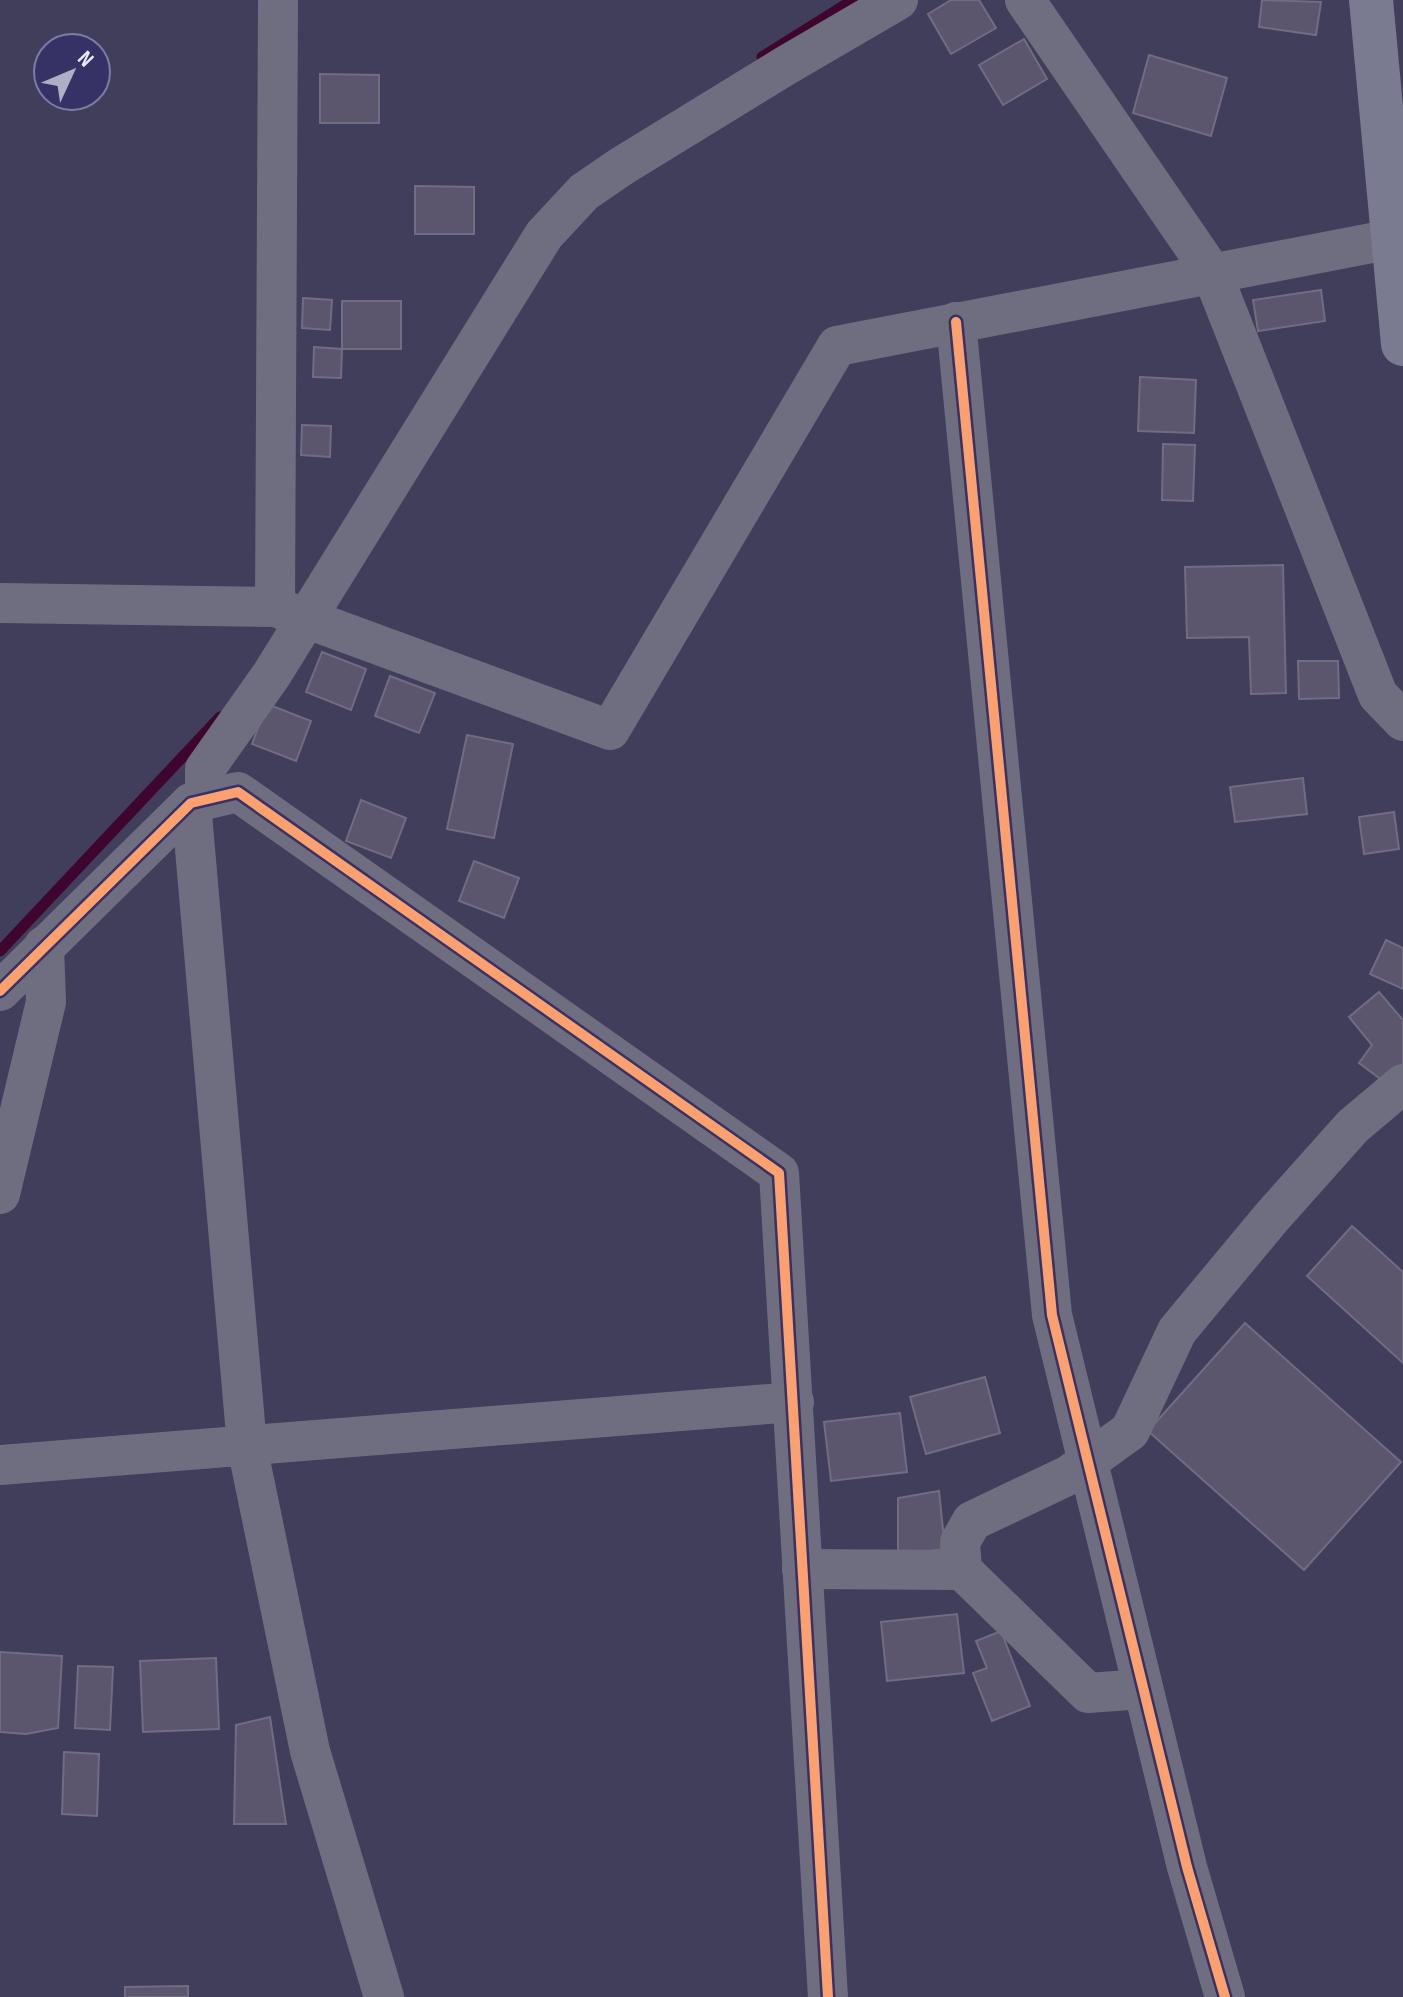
<svg xmlns="http://www.w3.org/2000/svg" width="1403" height="1997" viewBox="0 0 1403 1997" font-family="'Sofia Sans Condensed',sans-serif">
	<rect width="100%" height="100%" fill="#403e5a"/>
	<g fill="none" stroke-linecap="round" stroke-linejoin="round">
		<!-- stream -->
		<g stroke="#3e062f" stroke-width="11">
			<polyline points="762,57 853,0"/>
			<polyline points="0,951 220,717"/>
		</g>
	</g>
	<!-- building -->
	<g fill="#5b556e" stroke="#726c83" stroke-width="2">
		<polygon points="951,0 979,0 996,28 951,54 928,14"/>
		<polygon points="1262,0 1321,2 1316,35 1259,27"/>
		<polygon points="1024,39 1047,79 1003,105 979,65"/>
		<polygon points="1149,55 1227,78 1211,136 1133,113"/>
		<polygon points="320,74 379,75 379,123 320,123"/>
		<polygon points="415,186 474,187 474,234 415,234"/>
		<polygon points="1321,290 1325,321 1258,331 1253,300"/>
		<polygon points="303,298 332,300 330,330 302,328"/>
		<rect x="342" y="301" width="59" height="48"/>
		<polygon points="314,347 342,349 341,378 313,377"/>
		<polygon points="1140,377 1196,380 1194,433 1138,431"/>
		<polygon points="302,425 331,426 330,457 301,455"/>
		<polygon points="1163,444 1195,445 1193,501 1162,500"/>
		<polygon points="1283,565 1286,693 1251,694 1249,637 1187,638 1185,567"/>
		<polygon points="322,652 366,669 351,710 306,692"/>
		<polygon points="1298,661 1338,661 1339,698 1299,699"/>
		<polygon points="390,676 435,693 419,733 375,716"/>
		<polygon points="267,704 311,721 296,761 252,744"/>
		<polygon points="467,735 513,744 494,838 447,829"/>
		<polygon points="1303,778 1307,814 1235,822 1230,787"/>
		<polygon points="361,800 406,818 391,858 346,841"/>
		<polygon points="1394,812 1399,849 1364,854 1359,817"/>
		<polygon points="474,861 519,878 504,918 459,901"/>
		<polygon points="1386,940 1403,948 1403,989 1370,974"/>
		<polygon points="1379,992 1403,1020 1403,1070 1387,1084 1359,1063 1372,1045 1349,1017"/>
		<polygon points="1352,1226 1403,1272 1403,1363 1307,1276"/>
		<polygon points="1245,1323 1401,1462 1304,1570 1148,1431"/>
		<polygon points="985,1377 1000,1433 926,1454 910,1397"/>
		<polygon points="900,1413 907,1472 831,1481 824,1422"/>
		<polygon points="939,1491 945,1549 898,1555 898,1498"/>
		<polygon points="957,1614 964,1673 887,1681 881,1622"/>
		<polygon points="1001,1631 1030,1706 992,1721 973,1673 987,1668 976,1641"/>
		<polygon points="0,1652 62,1656 58,1728 26,1734 0,1732"/>
		<polygon points="216,1658 219,1729 143,1732 140,1661"/>
		<polygon points="78,1666 113,1667 110,1730 75,1728"/>
		<polygon points="270,1717 286,1824 234,1824 236,1725"/>
		<polygon points="64,1752 99,1754 97,1816 62,1814"/>
		<polygon points="188,1986 188,1997 125,1997 125,1987"/>
	</g>
	<g fill="none" stroke-linecap="round" stroke-linejoin="round">
		<!-- street -->
		<g stroke="#6f6e80" stroke-width="40">
			<polyline points="1025,0 1212,273 1378,695 1403,721"/>
			<polyline points="956,322 1052,1315 1187,1867 1225,1997"/>
			<polyline points="0,603 275,607 610,730 837,346 1403,237"/>
			<polyline points="275,607 278,0"/>
			<polyline points="205,800 205,769 272,674 544,235 584,192 622,166 785,66 898,0"/>
			<polyline points="191,803 247,1446 310,1751 384,1997"/>
			<polyline points="0,991 191,803 238,792 779,1173 828,1997"/>
			<polyline points="0,1194 46,1002 44,946"/>
			<polyline points="0,1465 794,1402"/>
			<polyline points="802,1569 962,1570"/>
			<polyline points="1143,1689 1088,1693 962,1570 960,1542 972,1521 1069,1475 1130,1431 1177,1331 1271,1218 1353,1126 1403,1084"/>
		</g>
		<!-- secondary -->
		<polyline stroke="#7a7a90" stroke-width="44" points="1371,0 1403,344"/>
		<!-- cycleway casing -->
		<g stroke="#363266" stroke-width="15">
			<g id="cycleway">
				<polyline points="956,322 1052,1315 1187,1867 1225,1997"/>
				<polyline points="0,991 191,803 238,792 779,1173 828,1997"/>
			</g>
		</g>
		<!-- cycleway -->
		<use href="#cycleway" stroke="#fca06f" stroke-width="10"/>
	</g>
	<!-- north arrow -->
	<g transform="translate(72 72) rotate(46)"><circle r="38" fill="#363266" stroke="#7e7ca3" stroke-width="2"/>
	<path d="M0-6L14 30L0 20L-14 30Z" fill="#aeaec5"/>
	<text y="-12" font-size="22" font-weight="bold" text-anchor="middle" fill="#eaebff">N</text>
	</g>
</svg>
